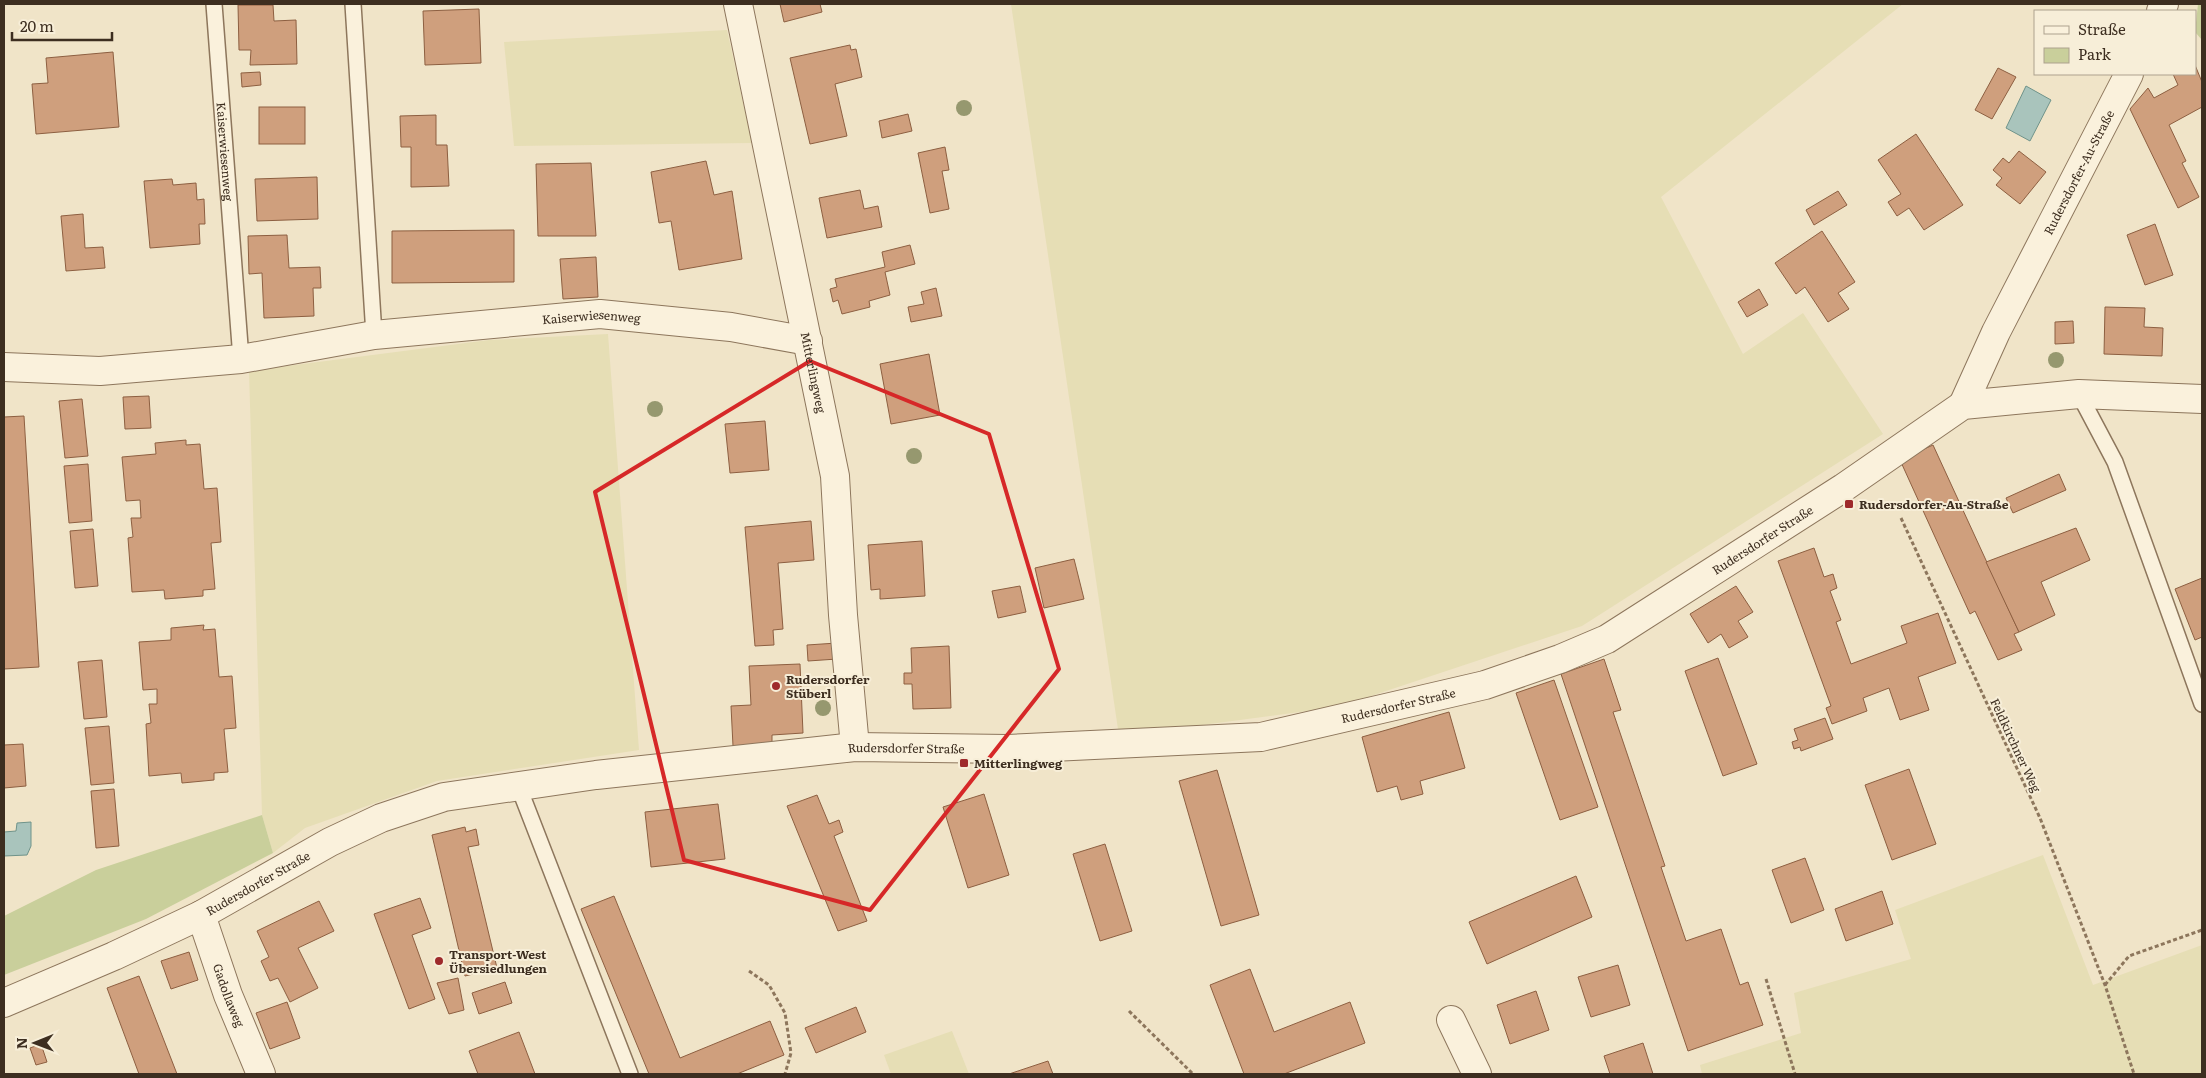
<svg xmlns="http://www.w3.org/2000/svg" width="2206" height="1078" viewBox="0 0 2206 1078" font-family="Literata,serif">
	<rect width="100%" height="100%" fill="#f0e4c8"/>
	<!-- farmland -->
	<g fill="#e6deb5">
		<polygon points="1011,4 1903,4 1661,197 1743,354 1803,313 1883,434 1582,626 1338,707 1119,736"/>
		<polygon points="727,30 752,143 514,146 504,42"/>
		<polygon points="608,334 639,750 437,781 305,828 273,853 262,815 249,371 489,340"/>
		<polygon points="2043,855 2093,985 2202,945 2202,1074 1702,1074 1700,1065 1801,1033 1794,993 1911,959 1895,910"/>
		<polygon points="952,1031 969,1074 891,1074 884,1055"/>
	</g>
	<!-- green -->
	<g fill="#c9cf9b">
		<polygon points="2198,4 2202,4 2202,40 2195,32"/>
		<polygon points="262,815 273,853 146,919 4,975 4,916 96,870"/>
	</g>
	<!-- water -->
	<g fill="#a9c4bc" stroke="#6f938a">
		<polygon points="2026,86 2051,100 2030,141 2006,128"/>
		<polygon points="31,822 31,846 27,855 4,856 4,832 16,831 17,823"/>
	</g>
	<!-- building -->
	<g fill="#cf9f7d" stroke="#8d5f41">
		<polygon points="780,4 820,4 822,12 784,22"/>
		<polygon points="238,5 273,5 274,21 296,20 297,64 250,65 251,50 239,50"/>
		<polygon points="479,9 481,63 425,65 423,11"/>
		<polygon points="850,45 851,50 856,49 862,77 835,84 847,136 810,144 790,58"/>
		<polygon points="113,52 119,127 36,134 32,84 48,83 46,58"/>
		<polygon points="2195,65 2202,82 2202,107 2169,125 2186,161 2182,163 2199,197 2178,208 2130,109 2148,88 2154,98 2178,85 2173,74 2195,74"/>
		<polygon points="1998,68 2016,77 1992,119 1975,110"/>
		<polygon points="260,72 261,85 242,87 241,73"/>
		<rect x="259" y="107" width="46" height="37"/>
		<polygon points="908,114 912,131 882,138 879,121"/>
		<polygon points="436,115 436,145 447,145 449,186 411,187 411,147 401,147 400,116"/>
		<polygon points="1916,134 1963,205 1924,230 1909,208 1897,216 1888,202 1901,194 1878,160"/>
		<polygon points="945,147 949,170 942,171 949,209 930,213 918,153"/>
		<polygon points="2019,151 2046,172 2020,204 1996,185 2002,178 1993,170 2003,158 2009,163"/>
		<polygon points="706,161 714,195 732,191 742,259 679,270 671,221 659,223 651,172"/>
		<polygon points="591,163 596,236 538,236 536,164"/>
		<polygon points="317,177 318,219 257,221 255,179"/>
		<polygon points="172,179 173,185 196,183 197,200 204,199 205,224 199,224 200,244 150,248 144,181"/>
		<polygon points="860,190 864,209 878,206 882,227 827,238 819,198"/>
		<polygon points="1838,191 1847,205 1814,225 1806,210"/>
		<polygon points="83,214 85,248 103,247 105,268 66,271 61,216"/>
		<polygon points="2155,224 2173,275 2145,285 2127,235"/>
		<polygon points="514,230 514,282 392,283 392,231"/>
		<polygon points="1822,231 1855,282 1838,293 1849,309 1828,322 1805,287 1796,294 1775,263"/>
		<polygon points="287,235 289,268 320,267 321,288 313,288 314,316 264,318 262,273 249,274 248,236"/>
		<polygon points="910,245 915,264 885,272 890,295 869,301 870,307 842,314 838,300 833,302 830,289 837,287 835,279 885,267 882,252"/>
		<polygon points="596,257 598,297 563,299 560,259"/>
		<polygon points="936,288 942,316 911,322 908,307 924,304 921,292"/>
		<polygon points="1759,289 1768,305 1747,317 1738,302"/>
		<polygon points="2105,307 2145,308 2144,327 2163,328 2162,356 2104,354"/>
		<polygon points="2073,321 2074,343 2055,344 2055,322"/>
		<polygon points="929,354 940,415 891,424 880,364"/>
		<polygon points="149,396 151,428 125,429 123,397"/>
		<polygon points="82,399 88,456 65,458 59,401"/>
		<polygon points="24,416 39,667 4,669 4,417"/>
		<polygon points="765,421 769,470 730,473 725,424"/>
		<polygon points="186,440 186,445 200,444 204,489 217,488 221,542 211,543 215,589 203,590 203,596 165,599 164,590 132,592 128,538 133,537 131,518 141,518 140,500 126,501 122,457 156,454 155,443"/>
		<polygon points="1933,445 2019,632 2014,634 2022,650 1998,660 1975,611 1970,614 1900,460"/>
		<polygon points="88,464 92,521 69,523 64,466"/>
		<polygon points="2059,474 2066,490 2013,513 2006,498"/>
		<polygon points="811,521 814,560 778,563 783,629 773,630 774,645 755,646 745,527"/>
		<polygon points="2076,528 2090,560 2041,582 2055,615 2019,632 1986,562"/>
		<polygon points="93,529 98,586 75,588 70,531"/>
		<polygon points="922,541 925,596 880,599 880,589 871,590 868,545"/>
		<polygon points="1814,548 1824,577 1833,574 1837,588 1830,591 1841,620 1836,622 1851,664 1907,643 1901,626 1938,613 1956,663 1918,677 1929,710 1900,720 1889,688 1863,698 1867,711 1832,724 1826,708 1831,706 1778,561"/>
		<polygon points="1074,559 1084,599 1044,608 1035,568"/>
		<polygon points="2202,578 2202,637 2195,640 2175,589"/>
		<polygon points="1020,586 1026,612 998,618 992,591"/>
		<polygon points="1736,586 1753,612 1738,621 1748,637 1729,648 1721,634 1708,643 1690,614"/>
		<polygon points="204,625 203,630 215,629 219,677 232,676 236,728 224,729 228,772 214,773 214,780 182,783 181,773 149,776 146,724 151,723 149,704 157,704 157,689 143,690 139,642 171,640 171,628"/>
		<polygon points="837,643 837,659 808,661 807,645"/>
		<polygon points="949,646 951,708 913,709 912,684 904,684 904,673 912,673 911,648"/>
		<polygon points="1718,658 1757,764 1723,776 1685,671"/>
		<polygon points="1604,659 1621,710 1613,712 1665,866 1661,867 1686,941 1721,929 1740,985 1748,982 1763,1025 1688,1051 1561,674"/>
		<polygon points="102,660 107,717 84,719 78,662"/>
		<polygon points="800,664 803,733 772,735 772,744 733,746 731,706 751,705 749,666"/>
		<polygon points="1554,680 1598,807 1560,820 1516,693"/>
		<polygon points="1449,712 1465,768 1420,781 1423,794 1401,800 1397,786 1377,792 1362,737"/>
		<polygon points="1825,718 1833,739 1801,751 1800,747 1794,749 1792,742 1798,740 1794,729"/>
		<polygon points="109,726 114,783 91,785 85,728"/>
		<polygon points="23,744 26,786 4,788 4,745"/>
		<polygon points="1909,769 1936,844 1892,860 1865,785"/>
		<polygon points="1217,770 1259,915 1221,926 1179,781"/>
		<polygon points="114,789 119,846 96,848 91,791"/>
		<polygon points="984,794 1009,875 968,888 943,807"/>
		<polygon points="817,795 829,824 839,820 843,832 834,836 867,921 838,931 787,806"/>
		<polygon points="718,804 725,859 651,867 645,812"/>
		<polygon points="465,827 466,832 476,829 479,845 468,847 497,968 465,976 432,835"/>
		<polygon points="1105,844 1132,931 1100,941 1073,854"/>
		<polygon points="1805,858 1824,910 1791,923 1772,870"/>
		<polygon points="1576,876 1592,917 1487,964 1469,922"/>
		<polygon points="1882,891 1893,924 1846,941 1835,909"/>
		<polygon points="614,896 680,1058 770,1021 784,1055 737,1074 649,1074 581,909"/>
		<polygon points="420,898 431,928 412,935 435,999 409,1009 374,914"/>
		<polygon points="319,901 334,931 298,948 318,988 290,1002 278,978 270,981 261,961 269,957 257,931"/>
		<polygon points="189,952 198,980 171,989 161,961"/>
		<polygon points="1618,965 1630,1005 1591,1017 1578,977"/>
		<polygon points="1250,969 1274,1032 1350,1002 1365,1043 1284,1074 1244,1074 1210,985"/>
		<polygon points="139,976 177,1074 139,1074 107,988"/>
		<polygon points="458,978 464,1010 449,1014 437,983"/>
		<polygon points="505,982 512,1003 479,1014 472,993"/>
		<polygon points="1536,991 1549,1030 1510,1044 1497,1005"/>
		<polygon points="287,1002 300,1038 270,1049 256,1013"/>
		<polygon points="856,1007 866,1032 816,1053 805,1028"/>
		<polygon points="519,1032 535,1074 478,1074 469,1051"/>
		<polygon points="1643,1043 1653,1074 1610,1074 1604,1056"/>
		<polygon points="41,1044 47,1062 36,1065 30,1048"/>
		<polygon points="1048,1061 1053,1074 1009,1074"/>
	</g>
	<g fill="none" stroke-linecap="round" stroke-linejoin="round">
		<!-- lane casing -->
		<g stroke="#8d765c" stroke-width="18">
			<g id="lane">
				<path id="s1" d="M214 4 241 359"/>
				<polyline points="353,4 374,335"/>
				<polyline points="2079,394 2115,462 2202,704"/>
				<polyline points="518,785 630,1074"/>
			</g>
		</g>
		<!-- street casing -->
		<g stroke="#8d765c" stroke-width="30">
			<g id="street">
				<path id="s2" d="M738 4 835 476 843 615 855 747"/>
				<polyline points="2161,11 2164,4"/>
				<path id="s3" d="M4 367 100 371 241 359 374 335 600 314 731 327 808 341"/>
				<path id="s4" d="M1963 405 1996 332 2129 74"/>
				<path id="s5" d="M201 915 228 995 261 1074"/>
				<path id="s6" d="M4 1003 114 956 201 915 330 842 381 818 444 797 596 775 855 747 1008 749 1261 737 1485 685 1560 659 1607 639 1843 488 1963 405 2079 394 2202 399"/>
				<polyline points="1451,1020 1477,1074"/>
			</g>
		</g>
		<!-- path -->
		<g stroke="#8d765c" stroke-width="3" stroke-dasharray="4 2.5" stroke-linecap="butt">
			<polyline points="1901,518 2040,818 2105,985 2134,1074"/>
			<polyline points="749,971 769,985 785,1013 791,1053 785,1074"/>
			<polyline points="1766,979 1795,1074"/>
			<polyline points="2105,985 2129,956 2202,930"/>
			<polyline points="1129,1011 1193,1074"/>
		</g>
		<!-- lane -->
		<use href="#lane" stroke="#faf1dc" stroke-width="15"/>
		<!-- street -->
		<use href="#street" stroke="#faf1dc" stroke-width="28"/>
	</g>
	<!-- trees -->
	<g fill="#96986f">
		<circle cx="964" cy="108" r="8"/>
		<circle cx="2056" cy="360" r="8"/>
		<circle cx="655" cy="409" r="8"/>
		<circle cx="914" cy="456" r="8"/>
		<circle cx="823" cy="708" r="8"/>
	</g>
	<!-- marked area -->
	<path fill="none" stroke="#d62828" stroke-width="4" stroke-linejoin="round" d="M810 361 989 434 1059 669 870 910 684 860 595 492Z"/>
	<!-- markers -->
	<g fill="#9e2a2b" stroke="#f7eed8" stroke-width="2">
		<rect x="1844" y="499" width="10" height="10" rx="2.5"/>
		<circle cx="776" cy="686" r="5"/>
		<rect x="959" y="758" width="10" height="10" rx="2.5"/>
		<circle cx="439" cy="961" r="5"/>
	</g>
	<g text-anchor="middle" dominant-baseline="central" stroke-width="4" stroke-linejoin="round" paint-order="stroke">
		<!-- street labels -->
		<g font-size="12" fill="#3d2e20" stroke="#f7eed8">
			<text stroke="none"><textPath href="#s1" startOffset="148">Kaiserwiesenweg</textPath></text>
			<text stroke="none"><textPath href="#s4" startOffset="260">Rudersdorfer-Au-Straße</textPath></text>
			<text stroke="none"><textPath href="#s3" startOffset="591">Kaiserwiesenweg</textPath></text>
			<text stroke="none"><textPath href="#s2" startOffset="376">Mitterlingweg</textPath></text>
			<text stroke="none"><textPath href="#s6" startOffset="1852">Rudersdorfer Straße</textPath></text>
			<text stroke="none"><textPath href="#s6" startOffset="1448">Rudersdorfer Straße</textPath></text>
			<text transform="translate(2016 745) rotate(65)">Feldkirchner Weg</text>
			<text stroke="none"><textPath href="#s6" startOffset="952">Rudersdorfer Straße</textPath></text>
			<text stroke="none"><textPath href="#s6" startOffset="281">Rudersdorfer Straße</textPath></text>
			<text stroke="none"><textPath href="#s5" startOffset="85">Gadollaweg</textPath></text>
		</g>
		<!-- poi labels -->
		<g font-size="12" font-weight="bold" fill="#3d2e20" stroke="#f7eed8" text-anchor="start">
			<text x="1859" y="504">Rudersdorfer-Au-Straße</text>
			<text x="786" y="679">Rudersdorfer<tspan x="786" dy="14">Stüberl</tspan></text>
			<text x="974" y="763">Mitterlingweg</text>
			<text x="449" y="954">Transport-West<tspan x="449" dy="14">Übersiedlungen</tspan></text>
		</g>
	</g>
	<!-- border -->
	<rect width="2206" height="1078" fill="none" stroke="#3d2e20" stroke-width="10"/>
	<!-- legend -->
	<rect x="2034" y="10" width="162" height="65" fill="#f7eed8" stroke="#ada18e"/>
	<rect x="2044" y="26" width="25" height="8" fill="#faf1dc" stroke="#ada18e"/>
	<text x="2078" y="35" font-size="15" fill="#3d2e20">Straße</text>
	<rect x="2044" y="48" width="25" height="15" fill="#c9cf9b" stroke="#ada18e"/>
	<text x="2078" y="60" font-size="15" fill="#3d2e20">Park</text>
	<!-- north arrow -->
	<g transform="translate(35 1043) rotate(269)" stroke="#f7eed8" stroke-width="4" paint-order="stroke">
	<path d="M0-4L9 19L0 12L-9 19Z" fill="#3d2e20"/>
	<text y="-8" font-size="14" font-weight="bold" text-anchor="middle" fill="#3d2e20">N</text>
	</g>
	<!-- scale -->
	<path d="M12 32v8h100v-8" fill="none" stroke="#3d2e20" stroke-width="2.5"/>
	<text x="20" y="32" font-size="15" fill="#3d2e20" stroke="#f7eed8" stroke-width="4" paint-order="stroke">20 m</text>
</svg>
